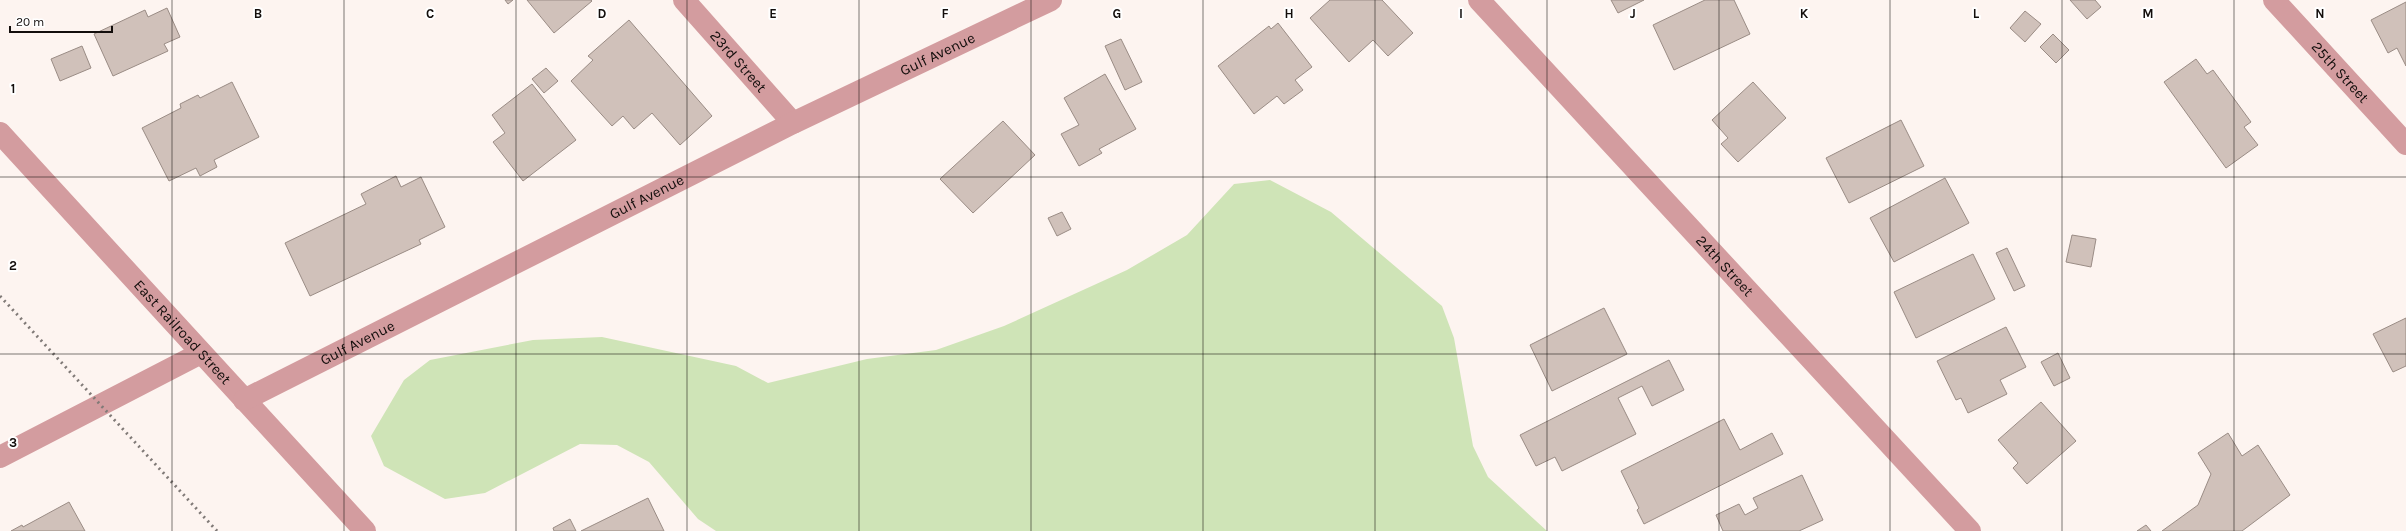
<svg xmlns="http://www.w3.org/2000/svg" width="2406" height="531" viewBox="0 0 2406 531" font-family="Karla,sans-serif">
	<rect width="100%" height="100%" fill="#fdf4f0"/>
	<!-- green -->
	<polygon fill="#cfe4b7" points="1270,180 1331,212 1442,306 1454,338 1473,446 1488,477 1547,531 716,531 698,519 649,462 617,445 580,444 485,493 445,499 384,466 371,436 404,380 430,360 533,340 602,337 736,366 768,383 867,359 936,350 1004,326 1127,270 1187,235 1234,184"/>
	<!-- building -->
	<g fill="#d0c1ba" stroke="#9a8c85">
		<polygon points="505,0 513,0 508,4"/>
		<polygon points="527,0 591,0 592,1 554,33"/>
		<polygon points="1330,0 1382,0 1413,33 1388,56 1373,40 1349,62 1310,18"/>
		<polygon points="1611,0 1644,0 1618,13"/>
		<polygon points="1705,0 1734,0 1750,34 1674,70 1653,25"/>
		<polygon points="2070,0 2095,0 2101,7 2087,19"/>
		<polygon points="2406,2 2406,66 2397,48 2388,53 2371,20"/>
		<polygon points="167,8 180,37 164,44 168,51 113,76 94,34 145,10 148,17"/>
		<polygon points="2025,11 2041,24 2025,42 2010,28"/>
		<polygon points="629,20 712,116 680,145 652,113 634,129 623,116 612,126 571,81 593,60 588,56"/>
		<polygon points="1278,23 1312,67 1295,80 1303,90 1284,104 1277,96 1254,114 1218,66 1269,26 1271,29"/>
		<polygon points="2053,34 2069,50 2056,63 2040,47"/>
		<polygon points="1121,39 1142,82 1125,90 1105,46"/>
		<polygon points="82,46 91,68 60,81 51,59"/>
		<polygon points="2196,59 2207,74 2213,70 2251,122 2244,127 2258,145 2226,168 2164,82"/>
		<polygon points="546,68 558,81 544,93 532,79"/>
		<polygon points="1105,74 1136,129 1099,149 1102,153 1079,166 1061,134 1079,125 1064,98"/>
		<polygon points="232,82 259,137 214,160 217,167 200,176 196,168 169,181 142,128 181,108 180,104 198,95 200,98"/>
		<polygon points="1753,82 1786,118 1738,162 1721,144 1728,138 1712,120"/>
		<polygon points="532,84 576,140 523,181 493,142 505,133 492,115"/>
		<polygon points="1901,120 1924,166 1849,203 1826,158"/>
		<polygon points="1003,121 1035,155 973,213 940,179"/>
		<polygon points="396,176 401,187 421,177 445,227 419,240 421,244 310,296 285,243 366,204 361,194"/>
		<polygon points="1945,178 1969,223 1894,262 1870,218"/>
		<polygon points="1062,212 1071,229 1057,236 1048,218"/>
		<polygon points="2072,235 2096,239 2091,267 2066,262"/>
		<polygon points="2007,248 2025,286 2014,291 1996,253"/>
		<polygon points="1973,254 1995,299 1916,338 1894,292"/>
		<polygon points="1604,308 1627,354 1552,391 1530,345"/>
		<polygon points="2406,318 2406,366 2393,372 2373,334"/>
		<polygon points="2006,327 2026,367 2000,380 2007,394 1968,413 1961,398 1956,400 1937,361"/>
		<polygon points="2058,353 2070,378 2054,386 2041,362"/>
		<polygon points="1669,360 1684,390 1652,406 1642,386 1618,398 1636,434 1562,471 1555,457 1536,466 1520,435"/>
		<polygon points="2041,402 2076,441 2027,484 2013,468 2018,463 1998,440"/>
		<polygon points="1724,419 1740,450 1772,433 1783,454 1644,524 1637,510 1639,508 1621,471"/>
		<polygon points="2228,433 2242,456 2258,445 2290,495 2242,531 2162,531 2198,505 2211,474 2198,453"/>
		<polygon points="1802,475 1823,520 1799,531 1723,531 1716,515 1739,504 1745,515 1758,508 1753,498"/>
		<polygon points="648,498 664,531 581,531"/>
		<polygon points="69,502 85,531 11,531 22,525 23,527"/>
		<polygon points="570,519 576,531 554,531 553,528"/>
		<polygon points="2146,525 2151,531 2137,531"/>
	</g>
	<g fill="none" stroke-linecap="round" stroke-linejoin="round">
		<!-- minor -->
		<g stroke="#d39c9f" stroke-width="22">
			<path id="s1" d="M684 0 793 123"/>
			<path id="s2" d="M1479 0 1970 531"/>
			<path id="s3" d="M2274 0 2406 144"/>
			<path id="s4" d="M0 133 365 531"/>
			<path id="s5" d="M244 400 793 123 1051 0"/>
			<polyline points="0,457 201,353"/>
		</g>
		<!-- rail -->
		<polyline stroke="#807a77" stroke-width="3" stroke-dasharray="2 4" stroke-linecap="butt" points="0,296 217,531"/>
	</g>
	<!-- grid -->
	<path fill="none" stroke="#130e0c" stroke-width="1" stroke-opacity="0.55" d="M172 0V531M344 0V531M516 0V531M687 0V531M859 0V531M1031 0V531M1203 0V531M1375 0V531M1547 0V531M1719 0V531M1890 0V531M2062 0V531M2234 0V531M0 177H2406M0 354H2406"/>
	<g text-anchor="middle" dominant-baseline="central" stroke-width="4" stroke-linejoin="round" paint-order="stroke">
		<!-- street labels -->
		<g font-size="15" fill="#130e0c" stroke="#fff">
			<text stroke="none"><textPath href="#s5" startOffset="775">Gulf Avenue</textPath></text>
			<text stroke="none"><textPath href="#s1" startOffset="82">23rd Street</textPath></text>
			<text stroke="none"><textPath href="#s3" startOffset="98">25th Street</textPath></text>
			<text stroke="none"><textPath href="#s5" startOffset="451">Gulf Avenue</textPath></text>
			<text stroke="none"><textPath href="#s2" startOffset="362">24th Street</textPath></text>
			<text stroke="none"><textPath href="#s4" startOffset="270">East Railroad Street</textPath></text>
			<text stroke="none"><textPath href="#s5" startOffset="127">Gulf Avenue</textPath></text>
		</g>
	</g>
	<g font-size="13" text-anchor="middle" font-weight="bold" fill="#130e0c" stroke="#fff" stroke-width="4" stroke-linejoin="round" paint-order="stroke">
		<text x="258" y="18">B</text>
		<text x="430" y="18">C</text>
		<text x="602" y="18">D</text>
		<text x="773" y="18">E</text>
		<text x="945" y="18">F</text>
		<text x="1117" y="18">G</text>
		<text x="1289" y="18">H</text>
		<text x="1461" y="18">I</text>
		<text x="1633" y="18">J</text>
		<text x="1804" y="18">K</text>
		<text x="1976" y="18">L</text>
		<text x="2148" y="18">M</text>
		<text x="2320" y="18">N</text>
		<text x="13" y="93">1</text>
		<text x="13" y="270">2</text>
		<text x="13" y="447">3</text>
	</g>
	<!-- scale -->
	<path d="M10 26v6h102v-6" fill="none" stroke="#130e0c" stroke-width="2"/>
	<text x="16" y="26" font-size="12" fill="#130e0c" stroke="#ffffff" stroke-width="3" paint-order="stroke">20 m</text>
</svg>
